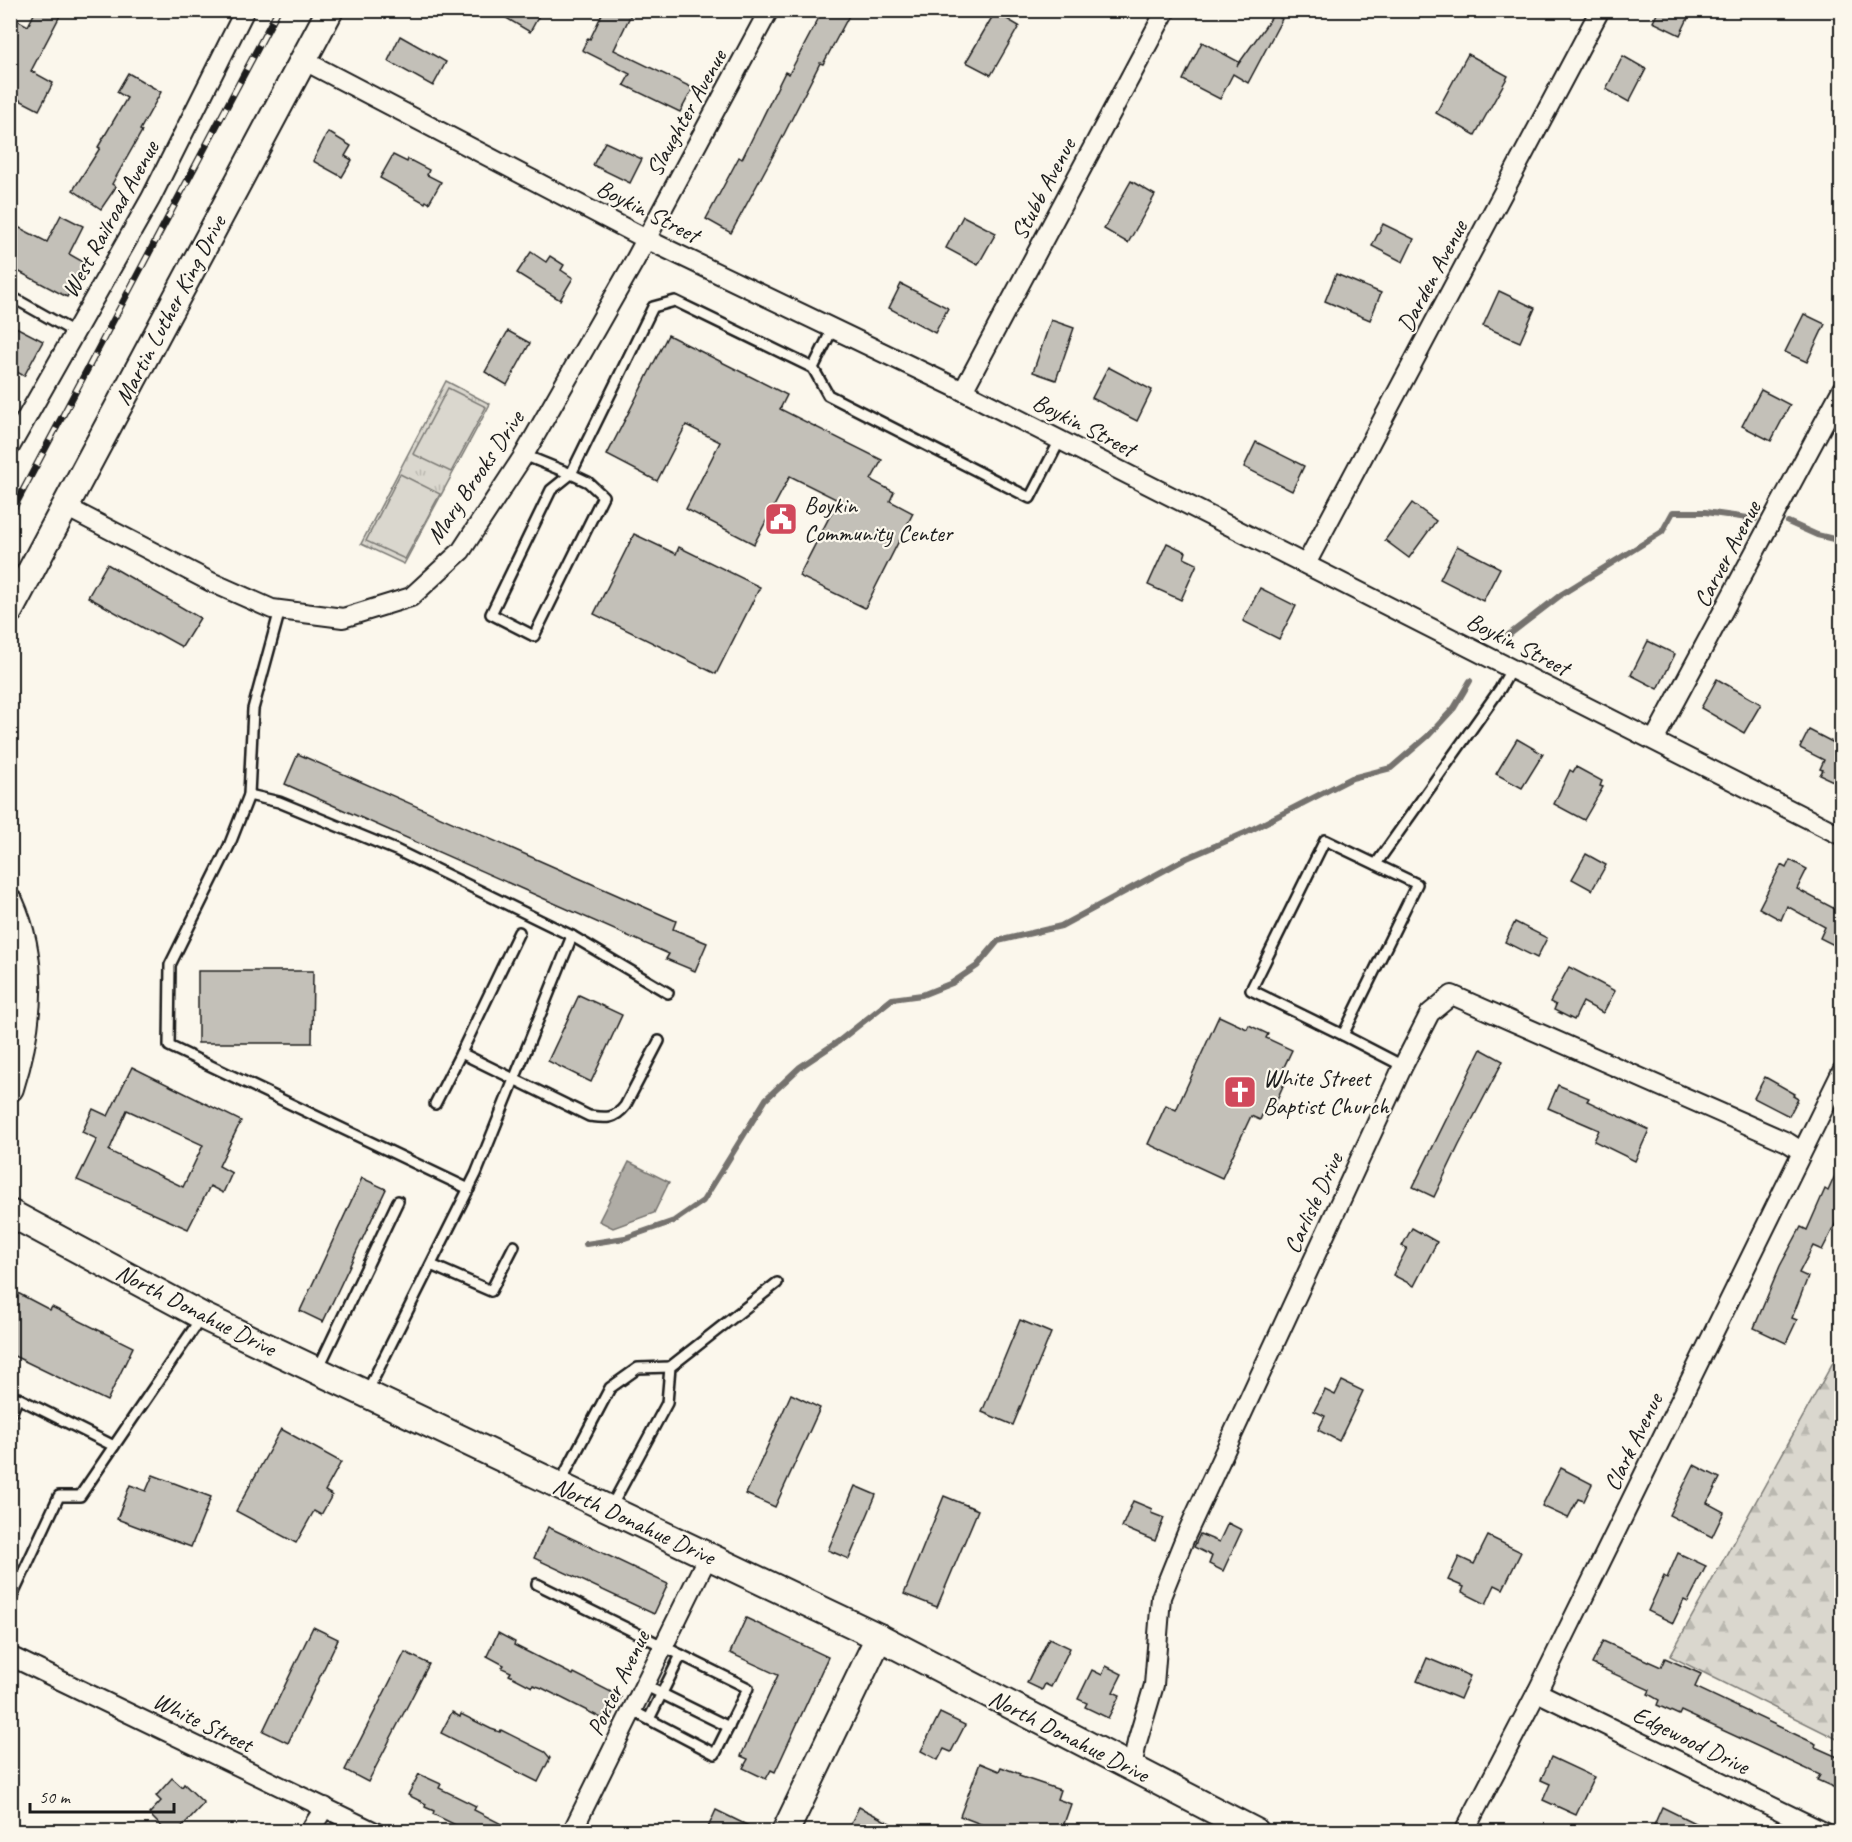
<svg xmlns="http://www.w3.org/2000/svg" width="1852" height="1842" viewBox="0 0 1852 1842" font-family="Caveat,sans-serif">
	<defs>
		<pattern id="forest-firs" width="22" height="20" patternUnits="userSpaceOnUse" patternTransform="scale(1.5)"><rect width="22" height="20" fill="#dad7ce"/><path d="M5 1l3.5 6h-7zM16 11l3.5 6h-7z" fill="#bab8b0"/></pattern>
		<pattern id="park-tufts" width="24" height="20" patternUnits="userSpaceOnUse" patternTransform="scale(1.5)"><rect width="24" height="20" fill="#dad7ce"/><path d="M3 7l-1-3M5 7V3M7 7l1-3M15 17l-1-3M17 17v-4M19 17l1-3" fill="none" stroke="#bab8b0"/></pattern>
	</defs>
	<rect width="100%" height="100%" fill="#fbf7ec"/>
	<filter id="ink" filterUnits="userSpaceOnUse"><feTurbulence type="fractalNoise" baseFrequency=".0167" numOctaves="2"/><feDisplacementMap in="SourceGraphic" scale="12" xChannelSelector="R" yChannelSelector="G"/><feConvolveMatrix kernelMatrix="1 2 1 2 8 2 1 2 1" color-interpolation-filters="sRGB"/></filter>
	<g filter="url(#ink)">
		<!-- forest -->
		<polygon fill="url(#forest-firs)" stroke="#7b7a75" stroke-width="1.5" points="1841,1348 1841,1741 1670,1656"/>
		<!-- park -->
		<polygon fill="url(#park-tufts)" stroke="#7b7a75" stroke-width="1.5" points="446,381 490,404 404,564 361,544"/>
		<!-- pitch -->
		<g fill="#dad7ce" stroke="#7b7a75" stroke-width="1.5">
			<polygon points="448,388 486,407 451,472 413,454"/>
			<polygon points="400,474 440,494 405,559 366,541"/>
		</g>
		<!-- water -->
		<polygon fill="#afaca5" stroke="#74726e" stroke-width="1.5" points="629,1162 669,1182 654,1213 613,1228 599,1221"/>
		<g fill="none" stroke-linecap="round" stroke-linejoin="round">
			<!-- stream -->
			<g stroke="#74726e" stroke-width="6">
				<polyline points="1788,522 1817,535 1842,541"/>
				<polyline points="1506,637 1562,594 1662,532 1673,512 1705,512 1755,519"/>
				<polyline points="586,1244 625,1238 674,1221 703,1201 766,1099 800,1067 839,1041 892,999 922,995 952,983 977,966 998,941 1061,926 1187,858 1245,833 1352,778 1391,768 1428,736 1454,708 1470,681"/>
			</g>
		</g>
		<!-- building -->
		<g fill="#c3c0b8" stroke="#1c1c1c" stroke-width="1.5" fill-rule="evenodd">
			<polygon points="36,10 63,10 31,71 53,83 39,110 10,95 10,16 28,26"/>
			<polygon points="493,10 542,10 530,32"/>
			<polygon points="604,10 633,10 614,50 693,88 680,112 624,85 630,74 582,50 588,38 590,39"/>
			<polygon points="823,10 852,10 823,64 820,63 776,150 731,233 706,219 739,157 742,159 785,72 789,74"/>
			<polygon points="1659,10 1692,10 1680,35 1653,22"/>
			<polygon points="995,12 1019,26 991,75 966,62"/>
			<polygon points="1274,14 1282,19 1248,83 1233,74 1220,99 1183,80 1202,42 1239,62 1237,66"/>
			<polygon points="400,36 446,62 433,86 388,61"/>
			<polygon points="1468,54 1508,76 1475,135 1436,113"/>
			<polygon points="1623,56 1646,69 1629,102 1606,89"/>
			<polygon points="128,73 161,92 140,130 142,131 112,184 116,187 101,209 73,190 100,148 98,147 127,98 117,92"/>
			<polygon points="328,132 351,146 345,156 352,160 342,177 313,161"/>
			<polygon points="605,142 642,159 630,183 593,165"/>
			<polygon points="393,155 407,162 408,159 429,170 427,175 441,182 429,203 426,201 425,203 380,178"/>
			<polygon points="1131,181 1155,195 1128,243 1104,229"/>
			<polygon points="61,215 83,226 69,254 85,263 67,297 10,267 10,223 47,242"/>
			<polygon points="963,216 996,233 978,265 946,248"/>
			<polygon points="1383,224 1414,239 1403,262 1372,246"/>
			<polygon points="531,252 546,262 550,256 564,265 561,270 573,278 560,300 517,273"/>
			<polygon points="1336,274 1381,293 1370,320 1325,301"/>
			<polygon points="901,284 948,308 935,333 889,308"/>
			<polygon points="1499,291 1535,308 1520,342 1483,326"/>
			<polygon points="1804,314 1825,324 1807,362 1785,352"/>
			<polygon points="1051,320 1074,328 1056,380 1033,372"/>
			<polygon points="10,324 43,341 24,376 10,368"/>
			<polygon points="508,331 530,343 507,385 485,372"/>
			<polygon points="668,335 787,395 780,409 882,460 871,480 894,492 890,501 913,513 865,608 799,576 838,500 790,476 754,544 686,509 720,442 686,425 657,481 607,455"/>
			<polygon points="1108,367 1152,390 1137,421 1092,398"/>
			<polygon points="1761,390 1790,405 1771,441 1742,426"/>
			<polygon points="1256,442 1304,466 1292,491 1244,467"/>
			<polygon points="1412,503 1436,521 1409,558 1385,540"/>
			<polygon points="634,534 676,554 679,547 760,587 716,674 594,614"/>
			<polygon points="1167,543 1186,552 1184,558 1197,564 1181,600 1148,585"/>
			<polygon points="1457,546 1500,568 1483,601 1440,579"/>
			<polygon points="107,564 200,618 182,647 157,633 156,635 88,597"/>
			<polygon points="1260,588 1296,606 1279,639 1243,621"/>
			<polygon points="1648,641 1675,654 1658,689 1631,675"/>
			<polygon points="1717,679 1761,704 1744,733 1701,708"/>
			<polygon points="1809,730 1842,747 1842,785 1820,775 1823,770 1820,769 1824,760 1800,748"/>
			<polygon points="1517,739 1543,754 1522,788 1496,774"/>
			<polygon points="298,754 676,921 673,929 707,943 695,971 666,959 669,954 285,784"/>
			<polygon points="1576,767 1602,781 1600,786 1603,787 1584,820 1554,804 1570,770 1573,772"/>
			<polygon points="1586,854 1606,865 1592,890 1572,879"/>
			<polygon points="1790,860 1807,869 1797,889 1835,909 1842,896 1842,949 1820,938 1825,927 1787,906 1781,920 1759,908 1781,865 1786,868"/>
			<polygon points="1515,922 1547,938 1537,958 1505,942"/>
			<polygon points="1569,967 1615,991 1603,1013 1583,1002 1574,1020 1554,1010 1556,1005 1550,1002"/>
			<polygon points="198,971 313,971 312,1043 198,1043"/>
			<polygon points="579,995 622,1015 591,1082 548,1061"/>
			<polygon points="1219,1016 1247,1029 1249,1025 1268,1034 1266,1038 1292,1050 1283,1069 1289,1072 1275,1104 1268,1101 1260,1120 1251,1116 1222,1178 1148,1144 1166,1105 1176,1110"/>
			<polygon points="1481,1049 1503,1061 1459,1145 1434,1197 1413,1187"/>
			<path d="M132 1067 241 1121 219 1166 232 1173 223 1193 210 1186 188 1229 77 1180 97 1139 82 1132 93 1109 108 1116ZM127 1110 203 1145 183 1187 109 1151Z"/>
			<polygon points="1765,1077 1795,1094 1793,1096 1798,1099 1789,1116 1754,1098"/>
			<polygon points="1558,1085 1589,1098 1587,1101 1649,1130 1635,1161 1594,1141 1599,1130 1548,1108"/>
			<polygon points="1842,1160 1842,1223 1837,1221 1822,1250 1813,1246 1799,1273 1808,1277 1792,1318 1797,1320 1786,1343 1754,1328 1780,1266 1801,1227 1807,1230 1825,1189 1828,1191"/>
			<polygon points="362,1178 386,1189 323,1322 300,1311"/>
			<polygon points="1412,1228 1437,1242 1414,1286 1393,1275 1407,1248 1402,1246"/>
			<polygon points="10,1289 50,1310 52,1307 133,1347 107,1401 10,1354"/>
			<polygon points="1020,1320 1051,1333 1013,1425 982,1412"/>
			<polygon points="1342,1381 1363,1391 1339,1441 1318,1430 1325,1416 1314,1411 1325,1390 1335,1395"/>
			<polygon points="791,1394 820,1408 775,1507 746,1494"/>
			<polygon points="281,1429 341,1462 325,1491 332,1495 321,1515 314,1511 296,1543 236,1511"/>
			<polygon points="1694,1465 1720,1478 1707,1503 1724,1512 1712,1537 1669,1515"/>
			<polygon points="1561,1468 1592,1484 1584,1501 1578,1499 1568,1518 1542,1506"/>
			<polygon points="153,1475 211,1497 191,1547 117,1519 130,1485 146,1491"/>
			<polygon points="855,1486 876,1495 849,1559 828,1550"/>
			<polygon points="944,1496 978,1510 937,1607 904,1594"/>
			<polygon points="1133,1501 1152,1509 1151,1513 1164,1518 1155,1541 1122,1527"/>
			<polygon points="1228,1523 1242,1530 1223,1571 1209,1564 1212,1556 1194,1547 1200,1534 1219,1542"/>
			<polygon points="548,1527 668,1584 654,1614 534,1558"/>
			<polygon points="1488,1536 1521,1552 1503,1589 1495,1585 1486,1604 1462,1592 1464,1587 1448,1580 1459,1557 1474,1564"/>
			<polygon points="1678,1553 1706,1566 1688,1602 1684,1600 1673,1623 1648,1611 1664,1576 1667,1578"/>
			<polygon points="746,1618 828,1657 775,1772 771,1770 766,1779 743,1768 748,1759 741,1756 778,1675 730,1653"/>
			<polygon points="313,1627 338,1639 288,1743 263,1731"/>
			<polygon points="498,1633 515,1642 514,1645 573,1675 574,1673 621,1697 609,1722 542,1688 533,1685 532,1687 509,1675 511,1672 502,1668 504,1665 487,1656"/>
			<polygon points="1049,1638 1070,1648 1051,1687 1045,1684 1042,1690 1027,1683"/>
			<polygon points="1603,1641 1661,1667 1665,1658 1701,1674 1695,1687 1816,1744 1815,1747 1842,1759 1842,1791 1817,1780 1820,1775 1681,1711 1679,1715 1657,1705 1659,1700 1648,1694 1650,1690 1592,1664"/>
			<polygon points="405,1652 429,1664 368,1782 345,1770"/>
			<polygon points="1427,1658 1470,1676 1460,1699 1417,1681"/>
			<polygon points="1106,1666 1122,1674 1113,1692 1120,1695 1108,1718 1085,1707 1087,1703 1078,1699 1092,1670 1102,1675"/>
			<polygon points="452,1712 460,1717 461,1714 491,1729 500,1732 501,1730 545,1752 550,1758 538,1782 441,1733"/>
			<polygon points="940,1713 965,1725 951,1752 944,1749 938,1760 921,1751"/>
			<polygon points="1551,1757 1594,1777 1576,1815 1543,1800 1550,1784 1541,1780"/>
			<polygon points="980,1763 999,1771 1001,1767 1020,1774 1019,1776 1060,1790 1057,1799 1071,1804 1061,1832 1001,1832 960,1816"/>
			<polygon points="419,1774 441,1784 439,1788 476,1806 474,1810 517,1832 460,1832 462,1828 433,1814 434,1811 425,1807 426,1804 408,1795"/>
			<polygon points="172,1778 182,1787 184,1784 204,1803 177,1832 167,1832 149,1814 161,1801 156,1796"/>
			<polygon points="859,1807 907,1832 858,1832 849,1827"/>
			<polygon points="1662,1807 1713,1832 1651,1832"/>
			<polygon points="716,1810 761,1832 706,1832"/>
		</g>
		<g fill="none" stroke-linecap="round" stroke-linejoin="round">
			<!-- lane casing -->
			<g stroke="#1c1c1c" stroke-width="14">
				<g id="lane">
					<polyline points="10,296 74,332"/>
					<polyline points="813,368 828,395 1030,498 1060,440"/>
					<polyline points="524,455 571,474 653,307 675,301 813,368 833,328"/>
					<polygon points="571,474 588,482 603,496 534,636 491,614 551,490"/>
					<polyline points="280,610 253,709 249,795 229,846 170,965 169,1046 469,1189"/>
					<polyline points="249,795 279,802 396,850 572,936 668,993"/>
					<polygon points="1325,840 1417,884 1343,1035 1251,990"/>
					<polyline points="1376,864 1500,689 1512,668"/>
					<path d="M519 932 461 1053 589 1116C605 1118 614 1120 625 1106L659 1041"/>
					<polyline points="1343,1035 1403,1066"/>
					<polyline points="435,1104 461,1053"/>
					<polyline points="431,1265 491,1291 514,1246"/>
					<polyline points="318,1369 398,1201"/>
					<polyline points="367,1392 476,1174 572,936"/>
					<polyline points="10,1416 18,1398 114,1446"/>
					<polyline points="560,1483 610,1388 638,1368 670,1367"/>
					<polyline points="611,1507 667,1403 670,1367 777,1283"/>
					<polyline points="537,1584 748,1688 715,1754 631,1710"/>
					<polyline points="10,1601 59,1496 80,1496 201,1318"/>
					<polyline points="644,1685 729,1727"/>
					<polyline points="649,1719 681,1655"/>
				</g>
			</g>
			<!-- street casing -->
			<g stroke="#1c1c1c" stroke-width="22">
				<g id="street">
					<polyline points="303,60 646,239 963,391 1842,836"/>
					<polyline points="963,391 1166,10"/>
					<polyline points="10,447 151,198 245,10"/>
					<polyline points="66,507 211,582 272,609 343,618 411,597 461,551 524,455 635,260 769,10"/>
					<polyline points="1306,564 1600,10"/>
					<polyline points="1654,740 1842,389"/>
					<polyline points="10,1656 375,1832"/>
					<polyline points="1537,1692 1824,1832"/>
					<polyline points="1132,1768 1137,1742 1154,1685 1161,1597 1186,1535 1403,1066 1430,1013 1452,995 1787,1142 1801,1151"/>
					<polyline points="309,1832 325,1807"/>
					<polyline points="572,1832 708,1556"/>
					<polyline points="1464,1832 1537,1692 1842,1071"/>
				</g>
			</g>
			<!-- secondary casing -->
			<g stroke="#1c1c1c" stroke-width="30">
				<g id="secondary">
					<polyline points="10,610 330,10"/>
					<path d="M10 903C37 963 29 1028 10 1088"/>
					<polyline points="10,1213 202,1316 879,1637 1256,1832"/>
					<polyline points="785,1832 879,1637"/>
				</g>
			</g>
			<!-- lane -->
			<use href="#lane" stroke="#fbf7ec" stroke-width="9"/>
			<!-- street -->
			<use href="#street" stroke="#fbf7ec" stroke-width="18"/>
			<!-- secondary -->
			<use href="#secondary" stroke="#fbf7ec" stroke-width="26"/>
			<!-- rail casing -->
			<g stroke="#1c1c1c" stroke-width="7">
				<polyline id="rail" points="10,515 278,10"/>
			</g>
			<!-- rail -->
			<use href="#rail" stroke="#fbf7ec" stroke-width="4.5" stroke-dasharray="14" stroke-linecap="butt"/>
		</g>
	</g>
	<!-- icons -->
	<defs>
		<g id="civic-square" transform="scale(1.725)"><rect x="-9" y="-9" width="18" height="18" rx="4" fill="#d1495b" stroke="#fbf7ec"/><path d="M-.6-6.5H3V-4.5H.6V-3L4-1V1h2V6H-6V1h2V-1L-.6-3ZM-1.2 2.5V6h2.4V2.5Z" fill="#fff"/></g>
		<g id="church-square" transform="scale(1.725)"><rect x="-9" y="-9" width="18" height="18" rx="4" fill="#d1495b" stroke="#fbf7ec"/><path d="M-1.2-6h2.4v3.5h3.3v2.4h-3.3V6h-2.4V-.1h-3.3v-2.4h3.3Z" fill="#fff"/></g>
	</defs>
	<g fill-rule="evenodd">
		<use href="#civic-square" x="781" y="519"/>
		<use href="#church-square" x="1240" y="1092"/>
	</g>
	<g text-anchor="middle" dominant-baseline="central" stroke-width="4.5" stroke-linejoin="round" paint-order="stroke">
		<!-- street labels -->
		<g font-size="24" fill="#1c1c1c" stroke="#fbf7ec">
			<text transform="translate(686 113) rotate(-61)">Slaughter Avenue</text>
			<text transform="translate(1043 189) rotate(-62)">Stubb Avenue</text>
			<text transform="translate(648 211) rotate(27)">Boykin Street</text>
			<text transform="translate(110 219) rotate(-61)">West Railroad Avenue</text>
			<text transform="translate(1432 276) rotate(-62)">Darden Avenue</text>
			<text transform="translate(170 310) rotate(-62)">Martin Luther King Drive</text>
			<text transform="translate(1084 425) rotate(27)">Boykin Street</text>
			<text transform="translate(475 477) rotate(-56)">Mary Brooks Drive</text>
			<text transform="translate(1727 554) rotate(-62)">Carver Avenue</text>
			<text transform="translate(1518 644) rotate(27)">Boykin Street</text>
			<text transform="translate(1313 1203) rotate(-65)">Carlisle Drive</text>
			<text transform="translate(196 1310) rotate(27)">North Donahue Drive</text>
			<text transform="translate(1633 1442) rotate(-64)">Clark Avenue</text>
			<text transform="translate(634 1521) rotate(25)">North Donahue Drive</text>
			<text transform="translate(618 1683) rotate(-64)">Porter Avenue</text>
			<text transform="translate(203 1722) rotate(26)">White Street</text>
			<text transform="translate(1069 1736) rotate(27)">North Donahue Drive</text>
			<text transform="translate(1691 1740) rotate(26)">Edgewood Drive</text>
		</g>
		<!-- poi labels -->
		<g font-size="24" fill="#1c1c1c" stroke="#fbf7ec" text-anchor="start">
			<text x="804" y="505">Boykin<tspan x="804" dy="28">Community Center</tspan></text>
			<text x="1263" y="1078">White Street<tspan x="1263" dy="28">Baptist Church</tspan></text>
		</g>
	</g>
	<!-- margin -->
	<rect width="1852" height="1842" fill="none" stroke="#fbf7ec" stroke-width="36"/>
	<rect x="18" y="18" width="1816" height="1806" fill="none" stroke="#1c1c1c" stroke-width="2" filter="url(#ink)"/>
	<!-- scale -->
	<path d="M30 1803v9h144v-9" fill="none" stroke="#1c1c1c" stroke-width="3"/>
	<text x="39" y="1803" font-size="18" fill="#1c1c1c" stroke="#fbf7ec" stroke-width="4.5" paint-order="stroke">50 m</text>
</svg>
